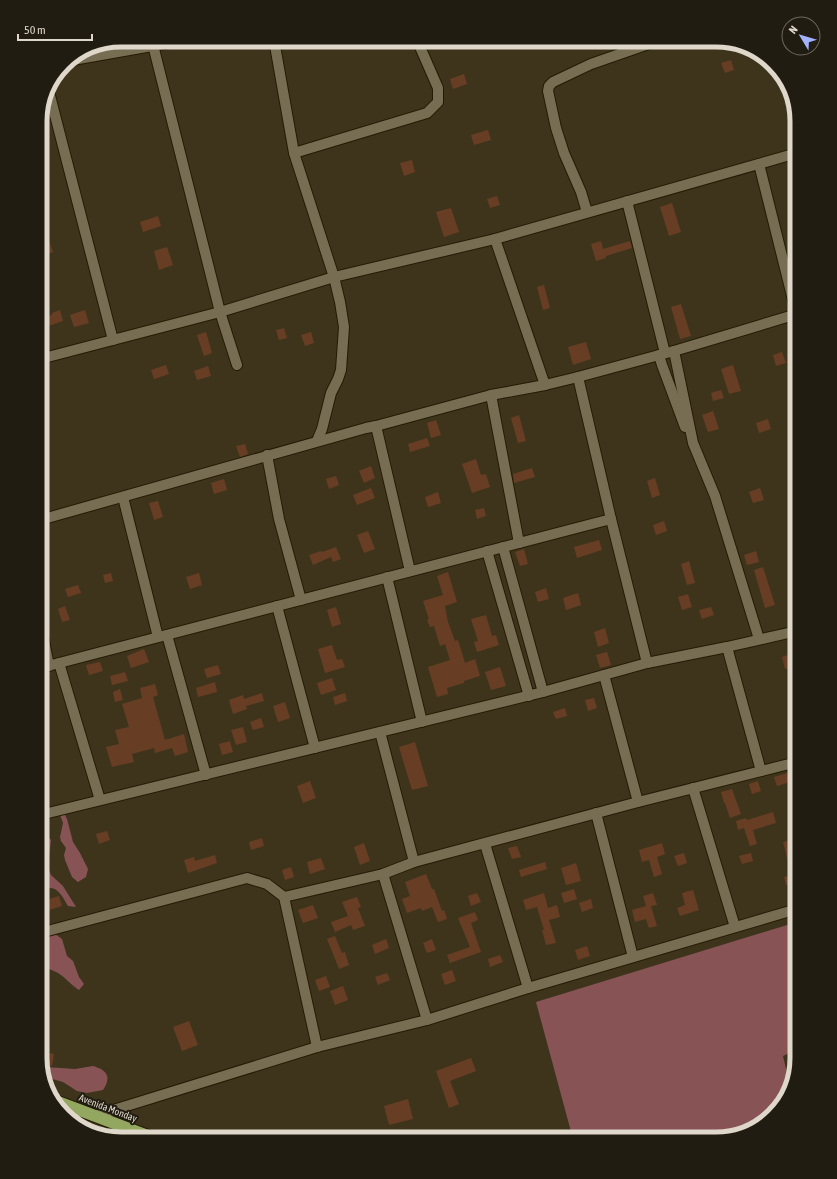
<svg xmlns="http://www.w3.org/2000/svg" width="837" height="1179" viewBox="0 0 837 1179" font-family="'Asap Condensed',sans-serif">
	<rect width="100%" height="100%" fill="#3e341c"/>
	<!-- forest -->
	<g fill="#875355">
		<polygon points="60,815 65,815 67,819 73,842 80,853 88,869 86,877 78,882 72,877 65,860 64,855 66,848 61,841 60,837 63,823"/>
		<path d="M46 834 51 840 48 867 51 875 63 886 76 907 68 906C60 893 57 884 40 890V835Z"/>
		<polygon points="797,922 797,1049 783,1056 790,1086 786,1098 757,1128 716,1139 573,1139 536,1002"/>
		<path d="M40 933 55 934 62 939 67 956 73 961 79 977 84 984 79 990C71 985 66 978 58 973 52 969 45 969 40 965Z"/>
		<path d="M93 1066C107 1070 112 1077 103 1090L87 1093 77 1091 63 1082 45 1077 43 1067H46L75 1069Z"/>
	</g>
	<!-- building -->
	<g fill="#673e24">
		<polygon points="731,60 734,70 725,73 721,63"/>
		<polygon points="464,74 467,84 453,89 450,79"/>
		<polygon points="488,130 491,140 474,145 471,135"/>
		<polygon points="412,160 415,172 404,176 400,163"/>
		<polygon points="497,196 500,205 490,208 487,199"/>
		<polygon points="672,203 681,232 669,236 660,207"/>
		<polygon points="451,208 459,232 444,237 436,212"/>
		<polygon points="158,216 161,226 143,232 140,222"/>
		<polygon points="49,241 53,252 40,256 40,243"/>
		<polygon points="601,241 603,249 630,241 632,248 606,256 606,258 596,261 591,244"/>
		<polygon points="167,247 173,265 159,270 154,251"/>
		<polygon points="544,285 550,308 543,310 537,287"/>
		<polygon points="681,304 691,336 680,339 671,307"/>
		<polygon points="40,306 42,306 45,317 52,315 52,313 60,310 63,321 48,326 49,328 40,330"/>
		<polygon points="85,310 89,323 74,327 70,315"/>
		<polygon points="284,328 287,338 279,340 276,330"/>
		<polygon points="206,332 212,353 204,356 197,335"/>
		<polygon points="311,332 314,343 305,346 301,335"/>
		<polygon points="586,342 591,359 573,365 568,347"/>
		<polygon points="782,352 786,363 776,366 773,355"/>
		<polygon points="166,365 169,374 154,379 151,370"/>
		<polygon points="733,365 741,391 729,394 721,369"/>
		<polygon points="208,366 211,376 197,380 194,371"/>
		<polygon points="721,390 724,398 713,401 711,393"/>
		<polygon points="713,411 719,429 708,432 702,415"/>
		<polygon points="519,415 526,441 518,443 511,418"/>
		<polygon points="768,419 771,429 759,433 756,423"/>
		<polygon points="436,420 441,435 431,438 427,423"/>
		<polygon points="427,438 430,446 410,452 408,444"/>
		<polygon points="245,444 248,454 240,457 236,446"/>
		<polygon points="476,459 481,475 486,474 490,487 472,493 462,464"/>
		<polygon points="371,466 375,478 364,483 359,471"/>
		<polygon points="532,468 535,477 514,483 513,474"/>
		<polygon points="336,476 339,485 329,489 326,479"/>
		<polygon points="655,478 660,495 652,498 647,481"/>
		<polygon points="224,479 227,490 214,494 211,483"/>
		<polygon points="371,488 375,498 357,505 353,495"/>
		<polygon points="760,488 764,500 753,503 749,492"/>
		<polygon points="438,492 441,503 428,507 425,497"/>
		<polygon points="158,501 163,517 154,520 149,503"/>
		<polygon points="484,508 486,516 477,519 475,510"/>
		<polygon points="664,521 667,531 656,535 653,525"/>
		<polygon points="368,531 375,549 364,553 357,535"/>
		<polygon points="599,540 602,550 577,558 574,547"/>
		<polygon points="336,547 341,559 333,562 331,557 313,565 309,555 321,551 322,552"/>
		<polygon points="524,549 528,564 520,566 515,552"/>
		<polygon points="756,551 759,562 747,565 744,555"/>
		<polygon points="689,561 695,583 687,585 681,564"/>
		<polygon points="763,567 775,605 765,608 754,570"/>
		<polygon points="448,572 457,602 445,606 448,622 455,641 458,640 465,663 475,659 480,676 464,681 464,683 447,688 448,694 437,697 428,667 450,660 445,644 440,646 434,626 430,627 427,620 429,619 423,601 443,595 437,576"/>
		<polygon points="111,573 113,581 105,583 103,575"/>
		<polygon points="199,573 202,585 190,589 186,577"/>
		<polygon points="78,585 81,593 68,597 65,589"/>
		<polygon points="546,588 549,599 538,602 535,592"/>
		<polygon points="578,593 581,605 566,610 563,598"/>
		<polygon points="688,594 692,607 682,610 678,597"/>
		<polygon points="65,606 70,620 62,622 58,609"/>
		<polygon points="336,607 341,624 332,627 327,610"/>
		<polygon points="711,607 714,615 702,619 699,610"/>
		<polygon points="486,615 492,636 496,635 499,645 477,652 474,642 478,641 471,619"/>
		<polygon points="605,628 609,643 598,647 594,632"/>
		<polygon points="332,645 337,660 342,659 345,667 325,673 318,649"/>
		<polygon points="144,649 149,662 131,668 127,656"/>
		<polygon points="607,652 611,665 600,668 596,655"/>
		<polygon points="794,653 797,661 797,666 785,669 782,657"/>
		<polygon points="100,662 103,671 89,675 86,665"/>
		<polygon points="218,665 221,674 207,678 204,669"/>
		<polygon points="500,667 506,686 491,690 485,672"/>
		<polygon points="125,672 128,681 112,685 110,676"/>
		<polygon points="332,678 336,690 321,695 317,683"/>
		<polygon points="215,682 217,692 198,697 196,688"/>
		<polygon points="155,684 158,695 153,697 165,740 184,734 188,752 175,756 172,748 155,753 154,748 132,754 134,762 112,767 106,747 119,744 115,730 129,727 122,704 142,698 140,688"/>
		<polygon points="120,689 123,700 115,702 113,692"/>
		<polygon points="262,693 264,701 246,706 247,709 233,714 229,700 243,695 244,699"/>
		<polygon points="345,693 347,701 335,705 333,697"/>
		<polygon points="594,698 597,708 588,711 585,700"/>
		<polygon points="285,702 290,718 278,722 273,706"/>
		<polygon points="565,708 567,716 556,719 553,712"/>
		<polygon points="43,715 49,739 47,739 49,748 40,751 40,716"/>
		<polygon points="261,718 264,727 253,730 250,722"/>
		<polygon points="243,727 247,742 236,745 231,730"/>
		<polygon points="230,741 233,752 222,755 219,744"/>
		<polygon points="415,742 428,786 412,790 399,747"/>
		<polygon points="788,773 790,782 777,786 774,777"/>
		<polygon points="310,781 316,798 303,803 297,786"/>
		<polygon points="758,781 761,791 752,794 749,784"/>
		<polygon points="732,789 741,814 730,818 725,803 724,803 721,792"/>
		<polygon points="773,812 776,823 753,830 757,844 750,846 744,828 738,830 736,821 746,818 747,820"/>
		<polygon points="107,831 110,840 99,844 96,834"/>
		<polygon points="262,838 264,846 251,850 249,842"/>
		<polygon points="797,838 797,866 790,869 783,842"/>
		<polygon points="364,843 370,861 360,865 354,847"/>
		<polygon points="662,843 665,854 657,857 662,874 654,877 649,860 642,862 639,850"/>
		<polygon points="517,846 521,857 512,859 508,848"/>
		<polygon points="684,853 687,863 678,866 674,856"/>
		<polygon points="751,853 753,861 742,864 739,856"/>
		<polygon points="215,855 217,863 188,873 184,860 194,857 195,861"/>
		<polygon points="321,858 325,869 310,874 307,862"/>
		<polygon points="545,862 547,869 521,877 519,870"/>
		<polygon points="576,863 581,881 566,885 561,868"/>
		<polygon points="291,867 294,877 285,880 282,870"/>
		<polygon points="797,873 797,882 786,885 784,877"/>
		<polygon points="426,874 432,889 434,889 442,911 444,910 447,919 438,922 432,907 422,911 421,908 407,913 402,899 410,896 405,882"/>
		<polygon points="574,889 577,899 564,903 561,893"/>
		<polygon points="693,890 699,910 680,916 677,908 685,905 682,893"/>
		<polygon points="477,893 481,902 471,906 468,896"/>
		<polygon points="544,893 548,908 557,905 560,917 549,920 556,943 546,945 542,930 544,930 537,907 526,910 523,900"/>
		<polygon points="653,893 657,905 651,906 657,926 649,928 646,919 635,922 632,910 646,906 643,896"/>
		<polygon points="59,896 62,906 49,910 46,900"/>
		<polygon points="357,897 361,907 358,908 365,926 353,930 351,925 335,932 331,922 348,916 342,902"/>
		<polygon points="591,899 593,908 582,912 579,903"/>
		<polygon points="313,905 318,918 303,923 298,910"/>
		<polygon points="475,912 478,920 471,923 481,952 450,963 447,955 470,947 458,918"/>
		<polygon points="335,936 342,953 345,952 349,965 339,969 327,939"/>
		<polygon points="386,939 389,948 375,954 372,945"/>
		<polygon points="432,939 436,950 427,953 423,943"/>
		<polygon points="587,946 590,956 578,960 575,950"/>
		<polygon points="500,955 503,962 490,967 488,959"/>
		<polygon points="452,970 456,981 445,985 441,974"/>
		<polygon points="387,973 390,980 378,985 375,977"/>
		<polygon points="326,976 330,987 319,991 315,980"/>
		<polygon points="343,986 348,1000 335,1005 330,991"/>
		<polygon points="189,1021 198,1045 182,1051 173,1027"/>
		<polygon points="40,1051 54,1054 52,1066 42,1064 40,1058"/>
		<polygon points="471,1058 476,1071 450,1081 459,1104 449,1108 436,1071"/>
		<polygon points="408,1099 413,1119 389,1125 384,1106"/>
	</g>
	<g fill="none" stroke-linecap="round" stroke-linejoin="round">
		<!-- minor casing -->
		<g stroke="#251b04" stroke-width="12">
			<g id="minor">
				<polyline points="274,40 294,153 334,277 340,302 344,327 341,370 338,379 331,393 322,429 317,441"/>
				<polyline points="153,45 220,312 237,365"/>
				<polyline points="67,61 186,40"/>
				<polyline points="48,88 113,340"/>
				<polyline points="294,153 427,113 438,102 438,88 417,40"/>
				<polyline points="759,164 797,316"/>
				<polyline points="627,201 665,353"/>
				<polyline points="587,212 581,192 564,153 556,128 548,91 549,86 553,82 591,64 660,40"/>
				<polyline points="495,239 545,385"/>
				<polyline points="674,351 693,443 715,496 759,639"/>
				<polyline points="659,355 662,365 685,427"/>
				<polyline points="40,359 220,312 334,277 495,239 797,153"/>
				<polyline points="578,377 611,519 647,663"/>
				<polyline points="491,395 519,543"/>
				<polyline points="376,426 410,571"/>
				<polyline points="267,455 279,519 301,600"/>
				<polyline points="123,497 158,637"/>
				<polyline points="40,520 366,428 376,426 491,395 545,385 578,377 674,351 797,314"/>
				<polyline points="503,547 543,692"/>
				<polyline points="487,551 529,696"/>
				<polyline points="387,577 422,722"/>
				<polyline points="277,606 315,748"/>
				<polyline points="40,621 49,666"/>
				<polyline points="167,635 206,775"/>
				<polyline points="727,647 761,771"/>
				<polyline points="59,663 100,800"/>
				<polyline points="40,668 611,519"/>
				<polyline points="604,675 638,802"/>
				<polyline points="380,732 414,862"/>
				<polyline points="693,788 735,927"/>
				<polyline points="596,813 633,957"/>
				<polyline points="40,815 543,692 647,663 727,647 797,631"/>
				<polyline points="485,844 528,988"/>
				<polyline points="383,874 427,1020"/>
				<polyline points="284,897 383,874 414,862 638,802 797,762"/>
				<polyline points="40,933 247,878 267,884 284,897 317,1047"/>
				<polyline points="94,1116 317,1047 427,1020 528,988 797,909"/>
			</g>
		</g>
		<!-- highway casing -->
		<g stroke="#251b04" stroke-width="14">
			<polyline id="highway" points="53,1100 156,1139"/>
		</g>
		<!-- minor -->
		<use href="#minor" stroke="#776d53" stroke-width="10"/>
		<!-- highway -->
		<use href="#highway" stroke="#93a761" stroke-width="12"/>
	</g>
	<g text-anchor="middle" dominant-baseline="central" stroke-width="4" stroke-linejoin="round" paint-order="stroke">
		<!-- street labels -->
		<g font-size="10" fill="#dfd8ca" stroke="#211c12">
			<text transform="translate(108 1108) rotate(21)">Avenida Monday</text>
		</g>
	</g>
	<!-- crop -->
	<path d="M0 0H837V1179H0ZM121 47H716A74 74 0 0 1 790 121V1058A74 74 0 0 1 716 1132H121A74 74 0 0 1 47 1058V121A74 74 0 0 1 121 47Z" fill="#211c12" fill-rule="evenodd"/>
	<path fill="none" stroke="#dfd8ca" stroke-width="5" d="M121 47H716A74 74 0 0 1 790 121V1058A74 74 0 0 1 716 1132H121A74 74 0 0 1 47 1058V121A74 74 0 0 1 121 47Z"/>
	<!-- north arrow -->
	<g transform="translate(801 36) rotate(308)"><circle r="19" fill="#211c12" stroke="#6d675c"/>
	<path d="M0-3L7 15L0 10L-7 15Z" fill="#a2b2fd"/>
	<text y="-6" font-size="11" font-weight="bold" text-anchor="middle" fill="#dfd8ca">N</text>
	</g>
	<!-- scale -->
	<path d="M18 34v6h74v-6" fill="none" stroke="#dfd8ca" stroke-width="2"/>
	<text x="24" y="34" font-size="12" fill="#dfd8ca" stroke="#211c12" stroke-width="3" paint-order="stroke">50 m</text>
</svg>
